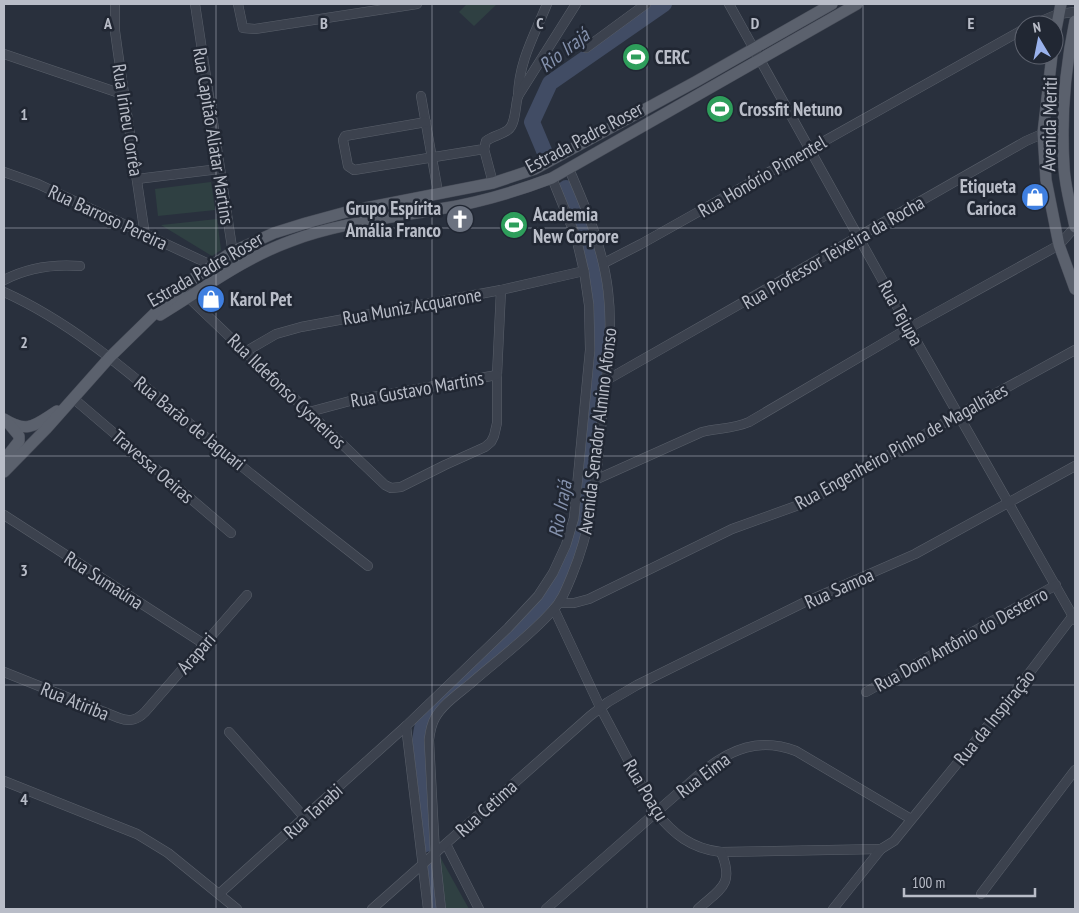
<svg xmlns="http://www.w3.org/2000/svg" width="1079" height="913" viewBox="0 0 1079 913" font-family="'PT Sans Narrow',sans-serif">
	<rect width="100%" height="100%" fill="#29303d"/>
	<!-- green -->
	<g fill="#2f4042">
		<polygon points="467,4 495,4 496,5 474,26 459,12"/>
		<polygon points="211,182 215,210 158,216 155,189"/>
		<polygon points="217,219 221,250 212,256 161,225"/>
		<polygon points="439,855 469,909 446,909"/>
	</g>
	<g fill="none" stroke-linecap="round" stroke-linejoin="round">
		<!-- river -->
		<g stroke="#414c64" stroke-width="16">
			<polyline points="545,153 532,122 550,83 664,4"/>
			<path d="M426 844C423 807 414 761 423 724 424 718 429 713 432 708L513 636 546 602 568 567 582 531 599 361 600 314 598 286 588 246 566 188"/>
			<polyline points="428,865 433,909"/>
		</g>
		<!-- minor casing -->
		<g stroke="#5a606b" stroke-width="10">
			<g id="minor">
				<polyline points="115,4 115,31 118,53 145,235"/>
				<polyline points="195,4 235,267"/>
				<polyline points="238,4 243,28 255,29 417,4"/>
				<polyline points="729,4 909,328 1075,620"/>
				<polyline points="1032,25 1058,14 1075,12"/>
				<polyline points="586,48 646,4"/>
				<polyline points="4,54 125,95"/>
				<polyline points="421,96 438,192"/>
				<path d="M518 96C519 61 534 36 547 4"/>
				<path d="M426 122 345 136 343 140 348 166 354 170 484 149 486 141C493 136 501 135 508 130 516 124 515 106 518 96L576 4"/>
				<polyline points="484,149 493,183"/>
				<polyline points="4,172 38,184 211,265"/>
				<polyline points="137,179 219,169"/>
				<polyline points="604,263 641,244 1024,29"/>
				<path d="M4 280C27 268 54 264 80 266"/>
				<path d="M4 292C79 326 138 381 201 433 256 479 312 522 368 566"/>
				<polyline points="189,298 385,485 391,488 401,487 445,465 485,447 491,442 494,436 497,423 497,375 501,290"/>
				<polyline points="245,352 276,334 301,327 501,290 584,271"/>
				<polyline points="605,381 1026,141 1049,131 1064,130"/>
				<polyline points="74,399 231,533"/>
				<polyline points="309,412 350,401 497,375"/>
				<path d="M595 480 702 432C718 428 733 429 749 422L909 328 1059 245 1075 227"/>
				<polyline points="4,515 204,644"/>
				<polyline points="559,603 574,603 589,599 732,529 810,501 982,401 1075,350"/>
				<path d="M554 609 600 707 655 811C673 834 692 849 721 852L881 849"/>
				<path d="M4 672 119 718C130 722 137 720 145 712L247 595"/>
				<polyline points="866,692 1056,585"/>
				<polyline points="229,732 305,818"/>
				<polyline points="4,781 137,834 168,853 237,909"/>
				<polyline points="446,844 479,909"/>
				<polyline points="219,894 406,726"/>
				<polyline points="981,894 1075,770"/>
				<polyline points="372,909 590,716 608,702 637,685 803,603 915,554 1075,466"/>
				<polyline points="428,909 406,726 508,628 538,596 553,573 566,545 574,518 590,350 589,305 584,271 576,237 552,178"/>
				<path d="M441 909 435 853 429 740C430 732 431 725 435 718 443 704 458 694 470 684 497 660 528 638 552 611 562 601 567 587 572 575 595 520 597 466 603 408 607 369 613 331 608 291 603 248 586 208 569 169"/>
				<path d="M546 909 702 772C731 749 759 737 796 751L911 819"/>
				<path d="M698 909C720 889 735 885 721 852"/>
				<polyline points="833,909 881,849 894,841 1008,701 1075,613"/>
			</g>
		</g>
		<!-- major casing -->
		<g stroke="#464b57" stroke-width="12">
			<g id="major">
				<path d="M1075 21C1065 68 1061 118 1064 167 1065 187 1071 207 1075 227"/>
				<polyline points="1054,39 1061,4"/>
				<polyline points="1052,55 1043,133 1046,180 1059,245 1075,289"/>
				<path d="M160 315C203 289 244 258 291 241 339 223 390 218 439 209 478 203 515 192 552 178L857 4"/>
				<path d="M4 419C28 434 35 425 57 411"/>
				<polyline points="4,460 19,441 19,436 9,424"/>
				<polyline points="4,472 46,429 110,357 158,310 194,278 232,252 274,233 306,223 350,211 493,183 535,169 695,82 832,4"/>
			</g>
		</g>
		<!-- minor -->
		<use href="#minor" stroke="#3c424e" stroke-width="9"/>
		<!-- major -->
		<use href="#major" stroke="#5b616d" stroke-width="11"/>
	</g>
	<!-- grid -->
	<path fill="none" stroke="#b9bdc8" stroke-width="1" stroke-opacity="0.55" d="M216 4V909M432 4V909M647 4V909M863 4V909M4 228H1075M4 456H1075M4 685H1075"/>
	<!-- icons -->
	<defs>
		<g id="stadium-disc" transform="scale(1.4375)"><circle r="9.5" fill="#2e9e5b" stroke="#212733"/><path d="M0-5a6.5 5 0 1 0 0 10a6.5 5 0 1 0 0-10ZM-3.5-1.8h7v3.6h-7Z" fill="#fff"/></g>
		<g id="shop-disc" transform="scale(1.4375)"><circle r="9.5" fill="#3f7fe0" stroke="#212733"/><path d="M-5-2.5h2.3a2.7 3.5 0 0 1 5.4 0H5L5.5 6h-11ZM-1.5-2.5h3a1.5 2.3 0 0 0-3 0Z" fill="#fff"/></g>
		<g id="church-disc" transform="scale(1.4375)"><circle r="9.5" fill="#6b7280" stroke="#212733"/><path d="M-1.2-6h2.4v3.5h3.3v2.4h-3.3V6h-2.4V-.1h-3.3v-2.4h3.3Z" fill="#fff"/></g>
	</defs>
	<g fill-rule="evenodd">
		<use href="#stadium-disc" x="636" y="57"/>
		<use href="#stadium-disc" x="720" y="109"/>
		<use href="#shop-disc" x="1035" y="197"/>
		<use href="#church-disc" x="460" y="219"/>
		<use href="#stadium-disc" x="514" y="225"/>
		<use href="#shop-disc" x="211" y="299"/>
	</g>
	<g text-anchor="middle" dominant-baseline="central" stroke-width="5" stroke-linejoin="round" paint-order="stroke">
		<!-- poi labels -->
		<g font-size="19" font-weight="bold" fill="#b9bdc8" stroke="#212733" text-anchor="start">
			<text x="655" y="57">CERC</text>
			<text x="739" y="109">Crossfit Netuno</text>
			<text x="1016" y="186" text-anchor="end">Etiqueta<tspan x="1016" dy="22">Carioca</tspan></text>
			<text x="441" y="208" text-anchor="end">Grupo Espírita<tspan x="441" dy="22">Amália Franco</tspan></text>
			<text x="533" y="214">Academia<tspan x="533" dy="22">New Corpore</tspan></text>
			<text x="230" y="299">Karol Pet</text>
		</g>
		<!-- street labels -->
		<g font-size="19" fill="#b9bdc8" stroke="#212733">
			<text transform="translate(128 120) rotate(81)">Rua Irineu Corrêa</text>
			<text transform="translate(1049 124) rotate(-89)">Avenida Meriti</text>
			<text transform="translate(214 136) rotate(81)">Rua Capitão Aliatar Martins</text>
			<text transform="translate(584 137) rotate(-28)">Estrada Padre Roser</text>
			<text transform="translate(762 176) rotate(-30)">Rua Honório Pimentel</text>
			<text transform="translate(108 217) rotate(25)">Rua Barroso Pereira</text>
			<text transform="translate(833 252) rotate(-30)">Rua Professor Teixeira da Rocha</text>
			<text transform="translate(205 269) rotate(-30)">Estrada Padre Roser</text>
			<text transform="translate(412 306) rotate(-10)">Rua Muniz Acquarone</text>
			<text transform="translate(901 313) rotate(61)">Rua Tejupa</text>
			<text transform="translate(417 389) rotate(-10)">Rua Gustavo Martins</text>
			<text transform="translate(287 391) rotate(44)">Rua Ildefonso Cysneiros</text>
			<text transform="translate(190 423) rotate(39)">Rua Barão de Jaguari</text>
			<text transform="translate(597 431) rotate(-83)">Avenida Senador Almino Afonso</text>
			<text transform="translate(901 446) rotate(-29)">Rua Engenheiro Pinho de Magalhães</text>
			<text transform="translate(153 466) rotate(41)">Travessa Oeiras</text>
			<text transform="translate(104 580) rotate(33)">Rua Sumaúna</text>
			<text transform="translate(839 588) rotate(-24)">Rua Samoa</text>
			<text transform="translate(961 639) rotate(-29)">Rua Dom Antônio do Desterro</text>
			<text transform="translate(196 653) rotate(-49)">Arapari</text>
			<text transform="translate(75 701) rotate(22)">Rua Atiriba</text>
			<text transform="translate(994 717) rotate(-51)">Rua da Inspiração</text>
			<text transform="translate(703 775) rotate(-37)">Rua Eima</text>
			<text transform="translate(646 790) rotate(59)">Rua Poaçu</text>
			<text transform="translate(486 808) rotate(-42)">Rua Cetima</text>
			<text transform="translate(313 811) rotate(-42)">Rua Tanabi</text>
		</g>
		<!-- water labels -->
		<g font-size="20" font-style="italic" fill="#8491ac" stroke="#212733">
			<text transform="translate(564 50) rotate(-38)">Rio Irajá</text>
			<text transform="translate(560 509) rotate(-80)">Rio Irajá</text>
		</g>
	</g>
	<g font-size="16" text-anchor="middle" font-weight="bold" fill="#b9bdc8" stroke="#212733" stroke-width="5" stroke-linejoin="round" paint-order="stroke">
		<text x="108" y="29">A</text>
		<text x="324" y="29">B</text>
		<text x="540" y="29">C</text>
		<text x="755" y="29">D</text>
		<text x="971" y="29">E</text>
		<text x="24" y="120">1</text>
		<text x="24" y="348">2</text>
		<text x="24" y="576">3</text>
		<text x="24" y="805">4</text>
	</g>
	<!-- border -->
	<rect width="1079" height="913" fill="none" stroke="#b9bdc8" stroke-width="10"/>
	<!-- north arrow -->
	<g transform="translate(1039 40) rotate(350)"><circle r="24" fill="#212733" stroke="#5e636f"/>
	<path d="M0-4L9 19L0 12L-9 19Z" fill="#9ab2ec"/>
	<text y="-8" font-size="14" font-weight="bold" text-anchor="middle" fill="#b9bdc8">N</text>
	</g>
	<!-- scale -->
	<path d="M904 888v8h131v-8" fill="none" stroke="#b9bdc8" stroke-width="2.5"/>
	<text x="912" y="888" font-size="15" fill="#b9bdc8" stroke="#212733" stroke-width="4" paint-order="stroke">100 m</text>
</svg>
